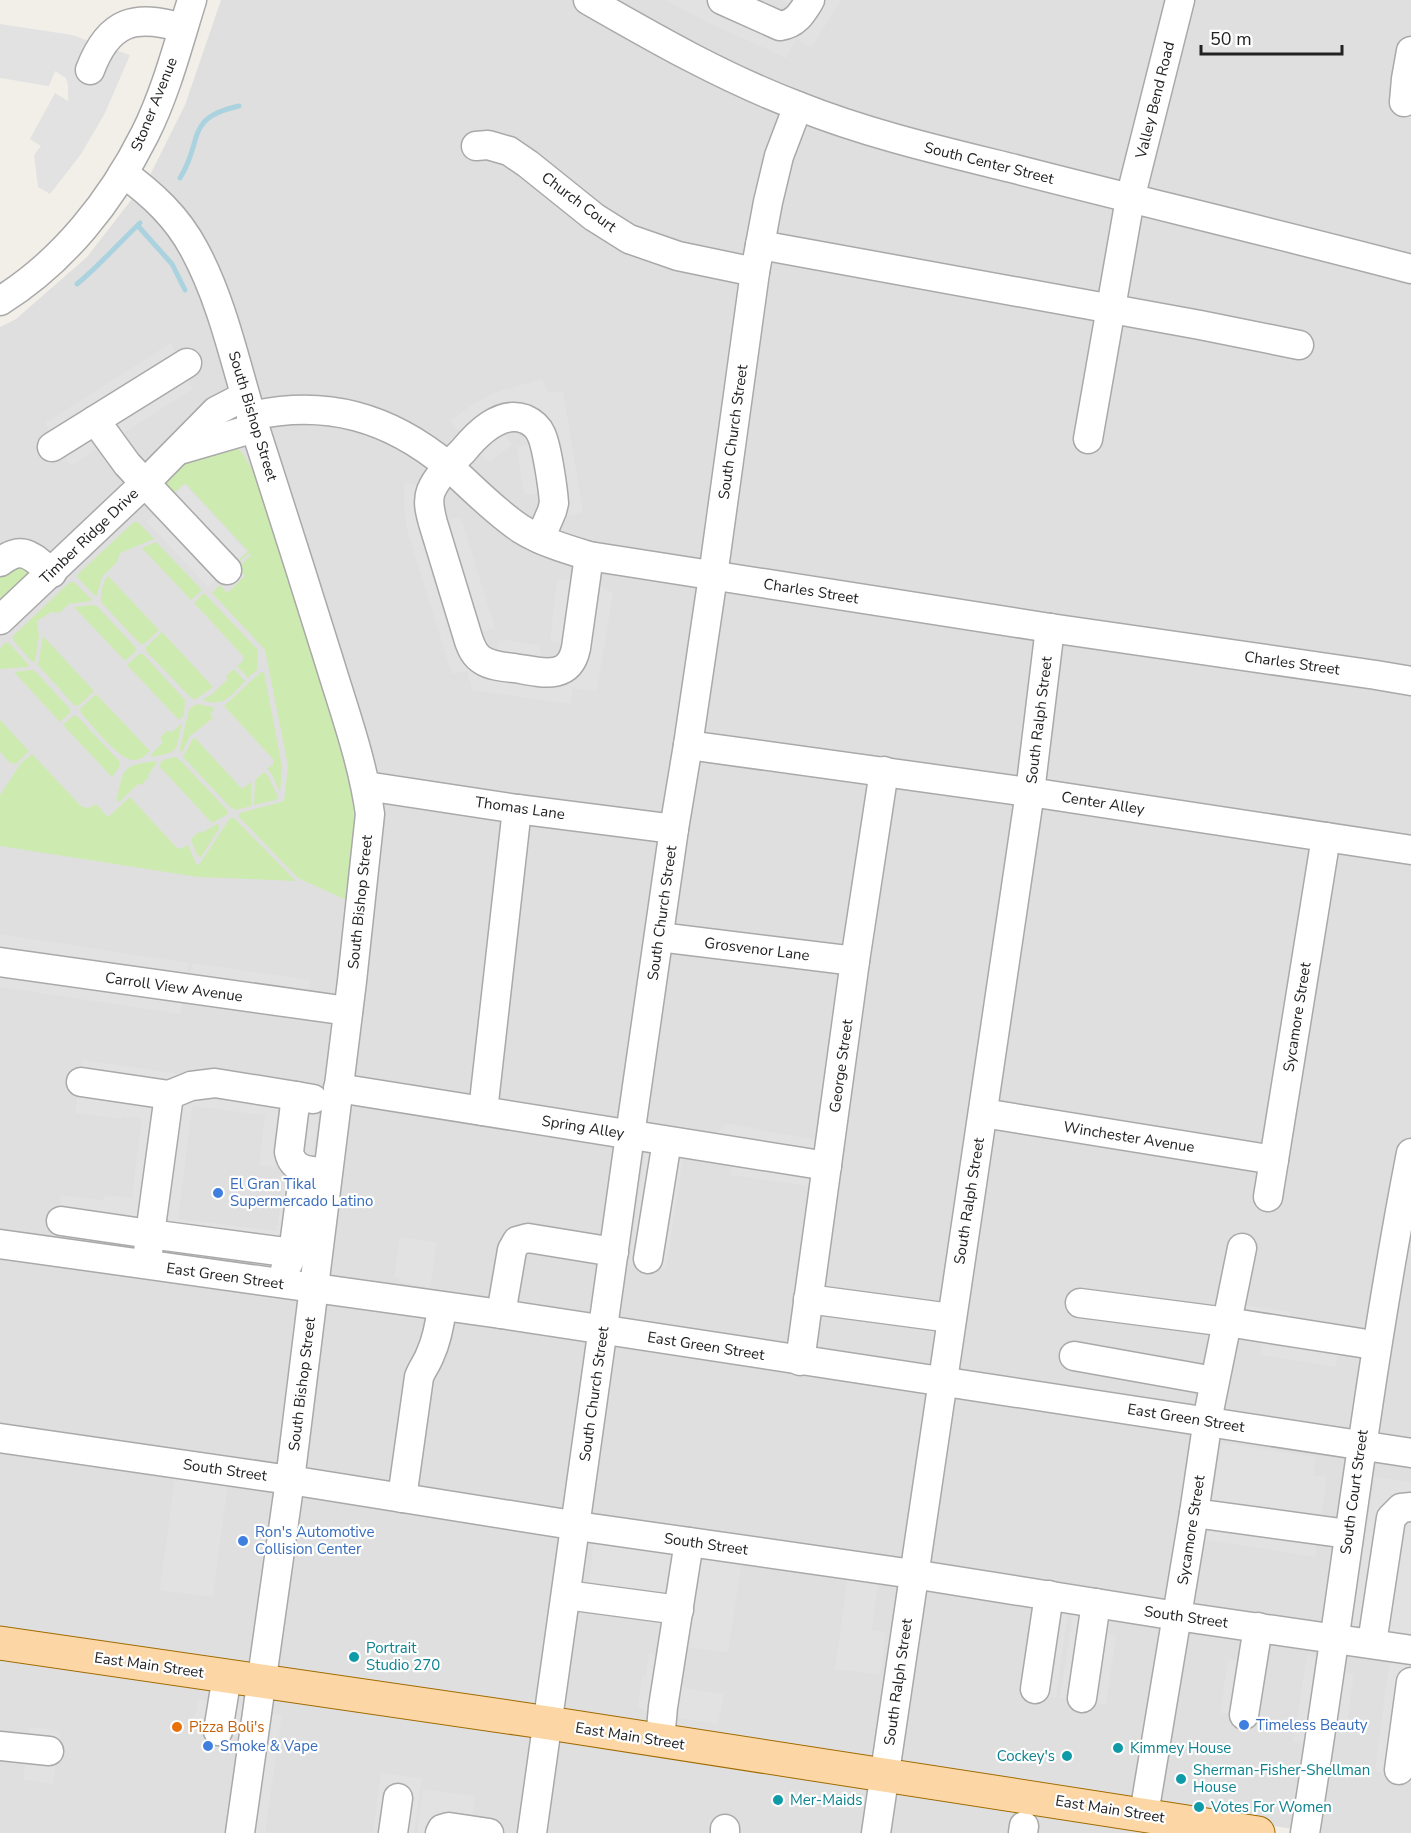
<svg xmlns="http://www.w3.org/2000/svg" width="1411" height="1833" viewBox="0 0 1411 1833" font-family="'Nunito Sans',sans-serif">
	<rect width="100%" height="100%" fill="#f2efe9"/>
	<!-- residential -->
	<polygon fill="#e0dfdf" points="221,0 1411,0 1411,1833 1321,1833 1239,1821 1236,1833 0,1833 0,327 16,319 87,257 149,177 185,105"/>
	<!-- grass -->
	<g fill="#cdebb0">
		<path d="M237 448 243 454 260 484 340 741C347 769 354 795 354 824 354 848 350 873 347 898L344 899 298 878 238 816 240 813 284 801 288 766 265 650 212 593 220 585 227 593 245 576 238 568 251 555 249 553 232 569 231 568 248 551 185 483 175 492 171 493 163 486V478L187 457Z"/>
		<polygon points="134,522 138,522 154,539 120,553 117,562 102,577 97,595 95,596 78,578 78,574"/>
		<polygon points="156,542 202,590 191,600 142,548"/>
		<polygon points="13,565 29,567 30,575 0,604 0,574"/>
		<path d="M108 576 159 630 144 644H140L101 602C100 595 103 581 108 576Z"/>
		<polygon points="70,582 74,582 91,599 91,601 69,604 59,613 51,612 37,621 39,636 35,661 32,662 13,640 13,636"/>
		<polygon points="204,593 258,650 257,670 248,678 237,666 243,661 243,656 194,603"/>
		<polygon points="93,605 97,606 136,648 136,651 125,661 74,607"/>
		<polygon points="162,632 213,687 196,699 191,698 146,651 146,647"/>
		<polygon points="43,636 94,691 78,706 74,705 38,665"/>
		<polygon points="5,643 9,643 29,665 28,667 0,669 0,648"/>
		<polygon points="139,654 143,654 185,700 184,715 179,720 127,665"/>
		<path d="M234 669 245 681C229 697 226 707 202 700L211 695 228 679 226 676Z"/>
		<polygon points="31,670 35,671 70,709 70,713 60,722 14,672"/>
		<polygon points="261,672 264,672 282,767 280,792 271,773 267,769 273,764 273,759 224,706"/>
		<path d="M96 694 150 751C145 756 141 760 133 760 118 759 92 725 81 713L80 709Z"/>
		<polygon points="197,704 212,707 214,710 210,714 213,718 190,736 181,754 180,748 189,709"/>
		<polygon points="73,716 77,716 120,762 119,767 112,777 63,725"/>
		<polygon points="0,720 29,751 16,764 10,763 0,752"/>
		<path d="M182 723C175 750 181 752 152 757L151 755 163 742 160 738 168 730 171 733Z"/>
		<polygon points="194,737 242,789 251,782 251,806 236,810 231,808 183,757"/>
		<path d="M32 754 81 806C87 809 90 808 96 804L108 817 130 797 176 847 180 849 188 845 196 864 199 865 230 818H234L296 881 198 877 0 846V795L21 763Z"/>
		<polygon points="175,757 180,760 228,811 228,814 212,823 159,766 163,760"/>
		<path d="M155 761 157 763 148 775 149 777 141 785 138 784 119 802 116 800C125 768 120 766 155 761Z"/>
		<polygon points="264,772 268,776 278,797 276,800 254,805 255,780"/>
		<polygon points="217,824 220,827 201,857 197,855 191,839 200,831 202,833"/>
	</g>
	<!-- parking -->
	<g fill="#e2e2e2" fill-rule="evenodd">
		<polygon points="665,0 746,0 778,14 793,7 782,0 841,0 812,47 796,39 786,58 707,22"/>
		<polygon points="0,24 72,35 130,55 105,113 81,154 50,194 38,187 34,155 41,146 30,139 55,93 68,101 68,85 66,78 55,71 49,86 0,78"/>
		<polygon points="171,343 193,389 123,433 118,423 89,439 96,450 71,466 45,423"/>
		<polygon points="542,379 548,392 563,391 583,512 562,517 539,494 524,495 517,447 532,443 533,441 518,429 503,434 512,444 490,462 478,453 450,421 470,406 494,393"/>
		<polygon points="404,483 420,486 446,519 461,518 495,628 482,632 480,635 482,643 496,652 500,639 540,645 541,658 545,661 559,655 562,644 550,641 557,580 573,579 599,585 613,593 597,691 573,688 570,704 472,690 467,671 452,674 407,530 404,504"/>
		<polygon points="185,485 247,552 208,587 146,521"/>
		<polygon points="0,934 189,963 187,979 190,980 192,963 310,980 304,1014 183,997 181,1014 0,987"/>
		<path d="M82 1060 321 1094 300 1260 56 1229 61 1195 104 1200 105 1195 132 1198 142 1119 122 1116 121 1119 75 1113ZM192 1106 265 1115 259 1165 285 1168 277 1231 178 1219Z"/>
		<polygon points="726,1123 824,1142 816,1187 731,1175 733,1156 711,1141"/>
		<polygon points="646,1145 684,1150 666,1269 629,1263"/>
		<polygon points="400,1237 437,1242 430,1287 399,1282 400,1278 394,1277"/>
		<polygon points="1244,1305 1290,1312 1290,1317 1368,1329 1338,1349 1336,1367 1260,1355 1262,1337 1240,1333"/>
		<polygon points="1222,1443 1316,1457 1313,1476 1327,1477 1315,1557 1201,1539 1214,1488"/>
		<polygon points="175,1475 228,1482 213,1597 160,1590"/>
		<polygon points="1375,1477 1411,1482 1411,1638 1350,1633"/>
		<polygon points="594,1542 672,1551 669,1564 671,1588 669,1601 588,1591"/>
		<polygon points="715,1556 718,1564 728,1560 742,1562 728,1652 684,1647 698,1563"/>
		<polygon points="848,1574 879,1578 872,1630 886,1632 880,1675 835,1669"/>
		<polygon points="1036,1605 1068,1610 1056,1698 1024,1694"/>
		<polygon points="1074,1609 1111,1614 1108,1634 1116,1636 1106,1705 1060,1698"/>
		<polygon points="649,1654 661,1656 685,1688 724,1694 718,1724 652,1714 638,1707 642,1677 646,1677"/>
		<polygon points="1307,1655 1322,1658 1309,1744 1293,1742"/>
		<polygon points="1390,1657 1411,1660 1411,1775 1375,1771"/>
		<polygon points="1228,1659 1258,1664 1250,1717 1220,1713"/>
		<polygon points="1339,1672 1354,1674 1346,1730 1331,1728"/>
		<polygon points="198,1699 249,1707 244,1737 193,1730"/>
		<polygon points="267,1713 282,1715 265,1833 250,1833"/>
		<polygon points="30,1727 60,1731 53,1784 23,1780"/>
		<polygon points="381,1773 422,1778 414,1833 373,1833"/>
		<polygon points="423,1789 475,1796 470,1833 417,1833"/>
	</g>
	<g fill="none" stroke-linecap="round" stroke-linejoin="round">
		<!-- stream -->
		<g stroke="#aad3df" stroke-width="5">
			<path d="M180 178C204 140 184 118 239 106"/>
			<polyline points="138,226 172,264 185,290"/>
			<path d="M77 284C100 265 119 243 140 223"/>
		</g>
		<!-- minor casing -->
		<g stroke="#a9a9a9" stroke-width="31">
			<g id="minor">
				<path d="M588 0C656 39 724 78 798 106 868 134 942 151 1015 169 1147 203 1279 234 1411 269"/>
				<path d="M722 0 780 26C796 24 802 13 810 0"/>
				<path d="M90 70C109 20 135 14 183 28"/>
				<polyline points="1404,102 1406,79 1411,51"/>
				<polyline points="476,146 488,145 509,151 528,164 594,217 629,239 678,256 755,272"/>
				<path d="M123 173C152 194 177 217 194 249 225 306 237 373 257 434 282 511 306 587 330 664 345 713 363 763 370 814L352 981 290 1480 240 1833"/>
				<polyline points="760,245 1200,325 1299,345"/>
				<path d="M0 301C63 262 112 200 145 134 166 92 178 45 192 0"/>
				<path d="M251 416C326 399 389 417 448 466 472 487 494 511 521 529 542 542 566 549 589 556L1050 628 1376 675 1411 681"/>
				<polyline points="95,420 127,464 227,570"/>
				<polyline points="1088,439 1130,199 1180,0"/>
				<polyline points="52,447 187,363"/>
				<polyline points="179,450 255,428"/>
				<path d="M540 539 552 511 554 503C553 489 547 446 541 434 538 427 532 422 525 419 500 410 477 434 463 451 452 462 437 476 431 491 427 501 430 512 433 523L469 641C472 649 475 656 482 660 491 666 504 667 514 668 540 672 569 682 576 648L589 556"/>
				<path d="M0 562C24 544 32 557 52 573"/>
				<polyline points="0,620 145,483 216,411 245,396"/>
				<polyline points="688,745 1043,794 1411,850"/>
				<polyline points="366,786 517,809 674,829"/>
				<polyline points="659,937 855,961"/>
				<polyline points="0,962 348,1011"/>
				<polyline points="81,1082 169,1095"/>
				<polyline points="338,1088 827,1166"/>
				<path d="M313 1099 296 1096 289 1152C293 1172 311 1171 327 1172"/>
				<polyline points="483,1111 517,809"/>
				<polyline points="983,1113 1274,1160"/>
				<polyline points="1268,1197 1326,837"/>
				<polyline points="61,1221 150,1234 169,1095 191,1086 215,1083 296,1096"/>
				<polyline points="0,1244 501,1314 1411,1453"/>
				<polyline points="148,1253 150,1234 293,1253"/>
				<polyline points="648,1259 667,1141"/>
				<polyline points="285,1270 293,1253 304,1170"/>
				<polyline points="808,1299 951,1318"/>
				<polyline points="1080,1303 1227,1322 1361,1343"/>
				<polyline points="501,1314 512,1250 517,1241 528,1238 614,1252"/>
				<polyline points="1074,1356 1214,1381"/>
				<polyline points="800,1361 855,961 884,771"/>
				<polyline points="0,1438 290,1480 591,1528 913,1574 1177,1616 1411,1650"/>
				<path d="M402 1498 419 1377C422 1369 427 1363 430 1355 437 1340 440 1323 442 1307"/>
				<polyline points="1194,1513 1348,1534"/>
				<polyline points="566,1595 679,1610"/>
				<polyline points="1372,1643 1391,1518 1401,1508 1411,1507"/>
				<polyline points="1035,1689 1049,1595"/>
				<polyline points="1082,1698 1096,1603"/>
				<polyline points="1244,1715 1258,1627"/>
				<polyline points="218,1731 227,1676"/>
				<polyline points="660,1740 663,1707 689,1542"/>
				<polyline points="0,1746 49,1751"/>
				<polyline points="1399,1770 1411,1682"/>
				<polyline points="1144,1814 1194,1513 1210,1406 1242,1248"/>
				<polyline points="393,1833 398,1798"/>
				<polyline points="440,1833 442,1829 449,1827 489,1833"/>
				<polyline points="532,1833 630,1135 674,829 688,745 713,576 755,272 768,202 779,156 798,106"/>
				<polyline points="725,1833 725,1829"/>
				<polyline points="876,1833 1030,792 1050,628"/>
				<polyline points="1023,1833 1024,1826"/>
				<path d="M1305 1833C1342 1606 1367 1378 1411 1153"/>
			</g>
		</g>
		<!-- major casing -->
		<g stroke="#a06b00" stroke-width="35">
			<polyline id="major" points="0,1643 529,1720 1258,1833"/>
		</g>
		<!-- minor -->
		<use href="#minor" stroke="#fff" stroke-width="28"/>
		<!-- major -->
		<use href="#major" stroke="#fcd6a4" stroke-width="33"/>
	</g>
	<!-- markers -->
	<g fill="#3f7fe0" stroke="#fff" stroke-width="2">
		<circle cx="218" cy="1193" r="6"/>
		<circle cx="243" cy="1541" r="6"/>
		<circle cx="1244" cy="1725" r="6"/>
		<circle cx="208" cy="1746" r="6"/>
	</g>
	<g fill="#0f9aa8" stroke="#fff" stroke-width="2">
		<circle cx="354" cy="1657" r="6"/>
		<circle cx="1118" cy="1748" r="6"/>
		<circle cx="1067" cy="1756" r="6"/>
		<circle cx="1181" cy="1779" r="6"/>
		<circle cx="778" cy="1800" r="6"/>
		<circle cx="1199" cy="1807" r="6"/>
	</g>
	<circle fill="#e8710a" stroke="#fff" stroke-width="2" cx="177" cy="1727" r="6"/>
	<g text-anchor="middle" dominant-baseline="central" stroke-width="4.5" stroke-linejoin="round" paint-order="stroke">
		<!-- street labels -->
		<g font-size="15" fill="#222" stroke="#fff">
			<text transform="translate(1155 100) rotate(-76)">Valley Bend Road</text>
			<text transform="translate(154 104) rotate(-68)">Stoner Avenue</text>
			<text transform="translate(989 163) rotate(14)">South Center Street</text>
			<text transform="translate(579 202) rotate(37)">Church Court</text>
			<text transform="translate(253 416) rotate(73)">South Bishop Street</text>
			<text transform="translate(733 432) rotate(-82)">South Church Street</text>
			<text transform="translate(89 536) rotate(-44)">Timber Ridge Drive</text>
			<text transform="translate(811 591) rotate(9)">Charles Street</text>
			<text transform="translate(1292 663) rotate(8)">Charles Street</text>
			<text transform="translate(1039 720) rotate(-83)">South Ralph Street</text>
			<text transform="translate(1103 803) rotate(9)">Center Alley</text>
			<text transform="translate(520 808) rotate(8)">Thomas Lane</text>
			<text transform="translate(360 902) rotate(-84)">South Bishop Street</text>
			<text transform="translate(662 913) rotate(-82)">South Church Street</text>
			<text transform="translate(757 949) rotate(7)">Grosvenor Lane</text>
			<text transform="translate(174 987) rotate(8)">Carroll View Avenue</text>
			<text transform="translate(1297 1017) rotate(-81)">Sycamore Street</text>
			<text transform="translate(841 1066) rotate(-82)">George Street</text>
			<text transform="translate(583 1127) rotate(9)">Spring Alley</text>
			<text transform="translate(1129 1137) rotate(9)">Winchester Avenue</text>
			<text transform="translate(969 1201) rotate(-81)">South Ralph Street</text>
			<text transform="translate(225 1276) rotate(8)">East Green Street</text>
			<text transform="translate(706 1346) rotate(9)">East Green Street</text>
			<text transform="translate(302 1384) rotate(-83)">South Bishop Street</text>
			<text transform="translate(594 1394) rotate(-82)">South Church Street</text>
			<text transform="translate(1186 1418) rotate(9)">East Green Street</text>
			<text transform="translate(225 1470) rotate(8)">South Street</text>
			<text transform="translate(1354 1492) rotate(-82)">South Court Street</text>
			<text transform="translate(1191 1530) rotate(-81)">Sycamore Street</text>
			<text transform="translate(706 1544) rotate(8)">South Street</text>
			<text transform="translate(1186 1617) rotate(8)">South Street</text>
			<text transform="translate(149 1665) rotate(8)">East Main Street</text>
			<text transform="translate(898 1682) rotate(-82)">South Ralph Street</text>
			<text transform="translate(630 1736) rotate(9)">East Main Street</text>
			<text transform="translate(1110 1809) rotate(9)">East Main Street</text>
		</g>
		<!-- shop labels -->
		<g font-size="15" fill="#366cbe" stroke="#fff" text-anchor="start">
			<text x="230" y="1184">El Gran Tikal<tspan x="230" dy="17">Supermercado Latino</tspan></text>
			<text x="255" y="1532">Ron's Automotive<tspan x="255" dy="17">Collision Center</tspan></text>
			<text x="1256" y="1725">Timeless Beauty</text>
			<text x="220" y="1746">Smoke &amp; Vape</text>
		</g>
		<!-- culture labels -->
		<g font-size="15" fill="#0d838f" stroke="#fff" text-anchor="start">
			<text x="366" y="1648">Portrait<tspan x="366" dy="17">Studio 270</tspan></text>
			<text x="1130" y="1748">Kimmey House</text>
			<text x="1055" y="1756" text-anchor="end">Cockey's</text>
			<text x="1193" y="1770">Sherman-Fisher-Shellman<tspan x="1193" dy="17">House</tspan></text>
			<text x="790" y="1800">Mer-Maids</text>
			<text x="1211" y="1807">Votes For Women</text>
		</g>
		<!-- food labels -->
		<g font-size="15" fill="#c56008" stroke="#fff" text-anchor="start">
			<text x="189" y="1727">Pizza Boli's</text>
		</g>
	</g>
	<!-- scale -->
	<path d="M1201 45v9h141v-9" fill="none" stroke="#222222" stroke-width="3"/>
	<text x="1210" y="45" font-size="18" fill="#222222" stroke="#ffffff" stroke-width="4.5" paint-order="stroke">50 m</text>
</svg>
